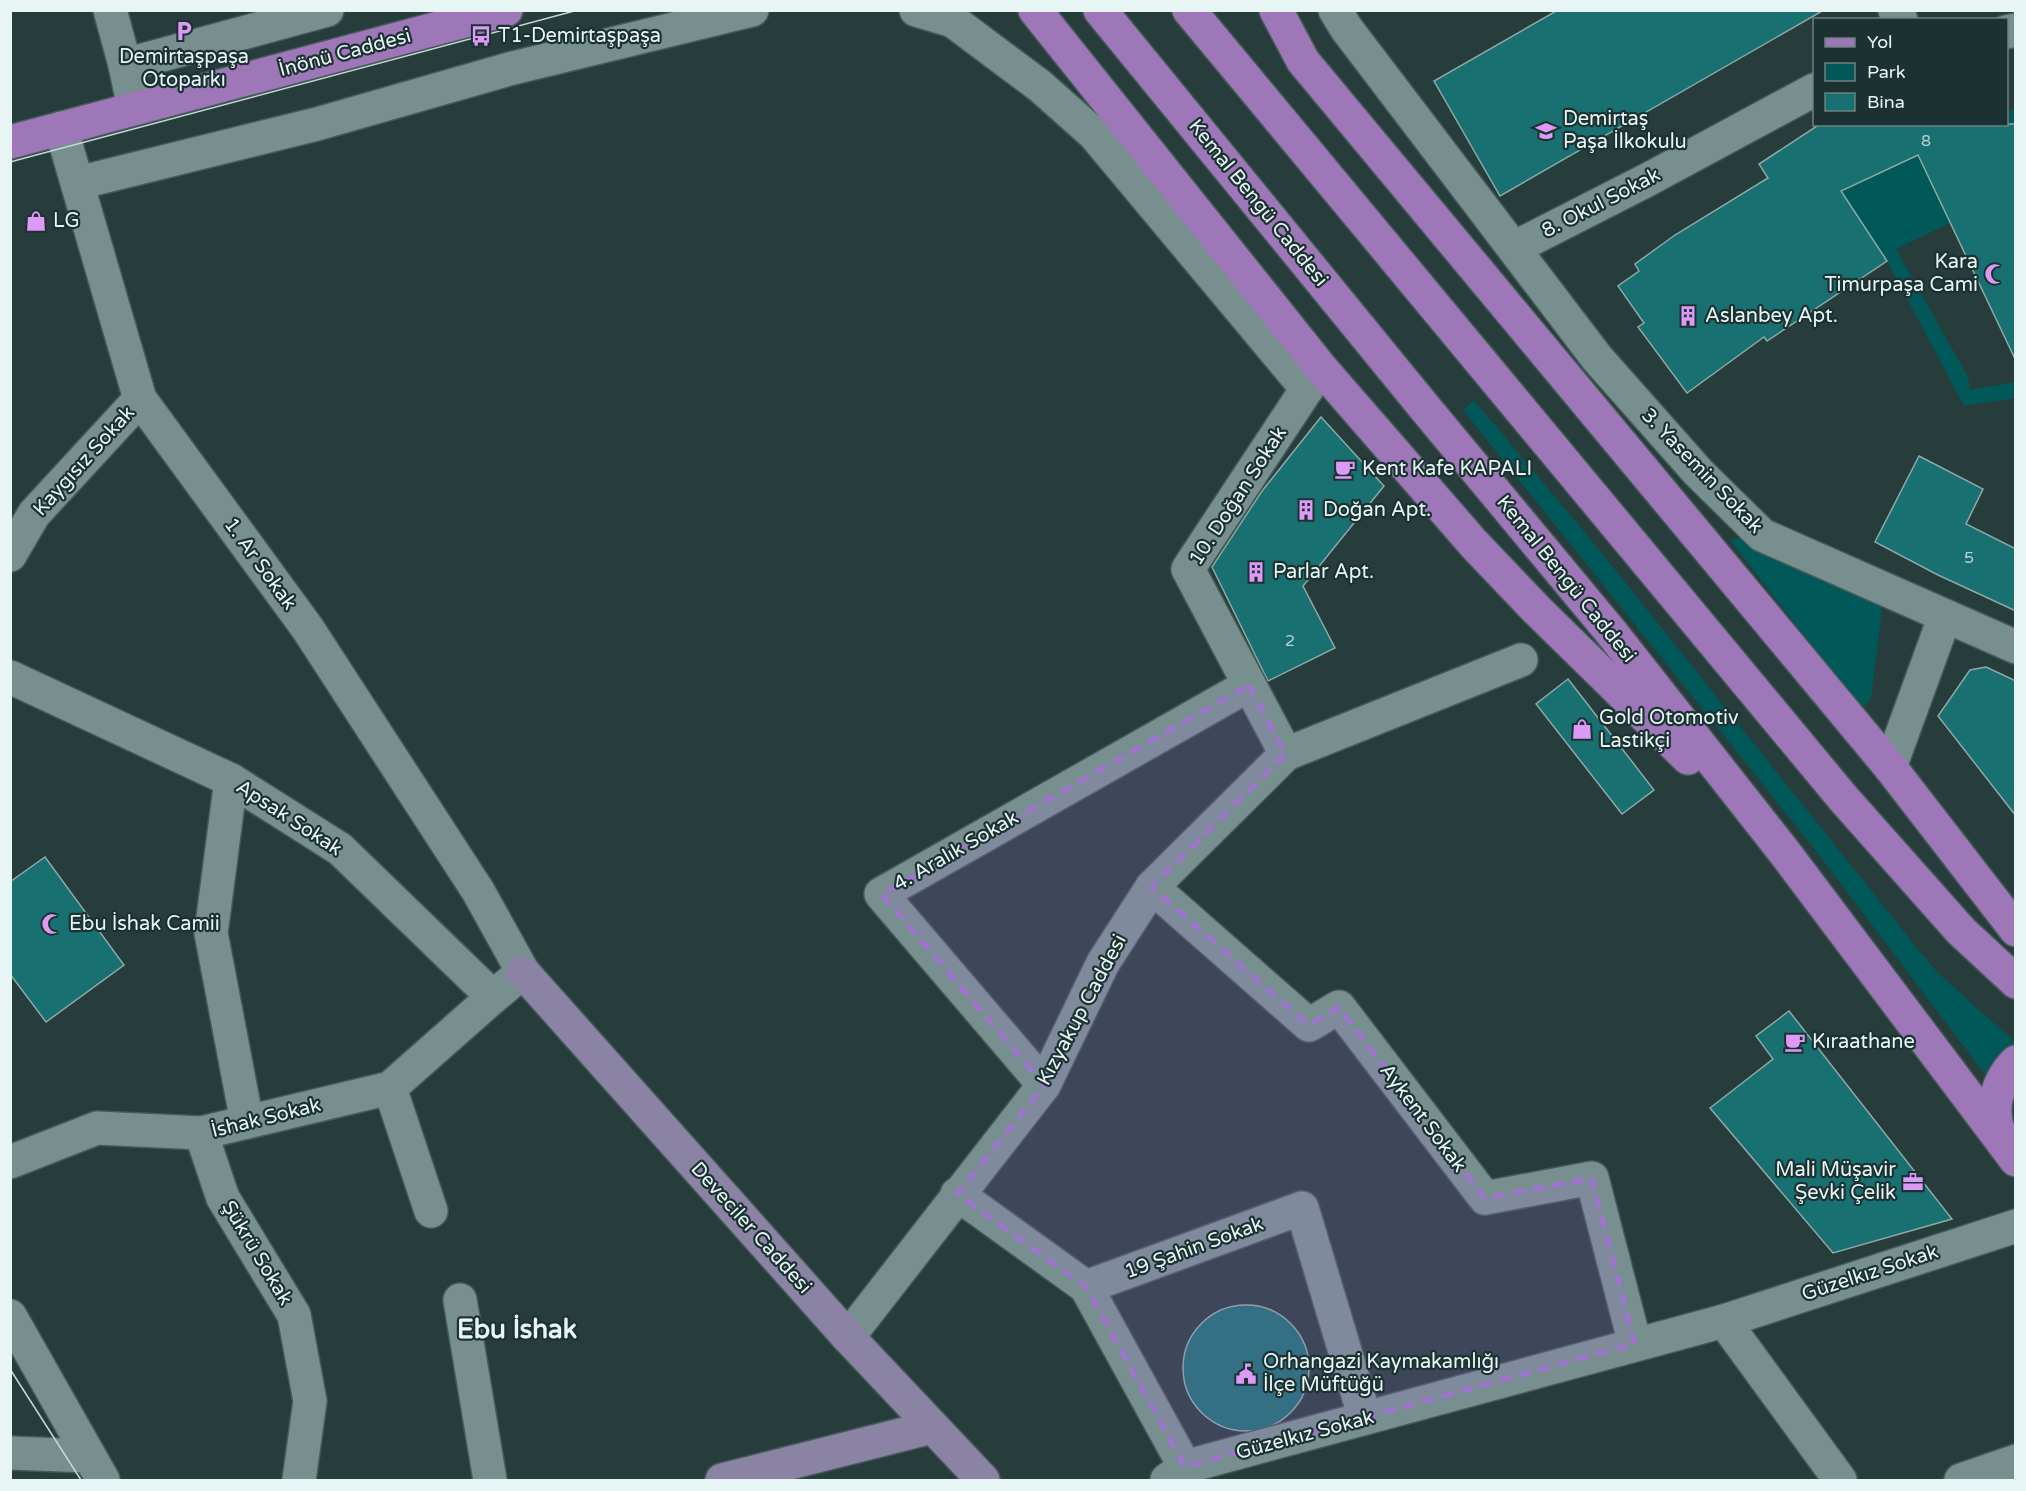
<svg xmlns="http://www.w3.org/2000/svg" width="2026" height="1491" viewBox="0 0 2026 1491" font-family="'Varela Round',sans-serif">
	<rect width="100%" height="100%" fill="#263d3c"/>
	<!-- green -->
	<g fill="#015858">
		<polygon points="2015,108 2015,168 1950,223 1896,249 1968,377 1970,390 2015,382 2015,398 1964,406 1887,261 1841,191 1982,125 2006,124 2007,113"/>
		<polygon points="1474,400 1601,552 1921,953 1937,972 2015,1042 2015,1054 1988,1078 1809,842 1463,410"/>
		<polygon points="1738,538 1768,548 1883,601 1871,699 1863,707 1857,704 1730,540"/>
	</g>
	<!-- building -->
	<g fill="#187070" stroke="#8ea7a7" stroke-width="1.5">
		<polygon points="1558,10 1824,10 1500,196 1434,81"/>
		<polygon points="1820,124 2016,124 2016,361 1918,155 1841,191 1887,261 1767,341 1764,337 1687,393 1638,327 1644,323 1618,286 1639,271 1635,264 1675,235 1768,178 1759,164"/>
		<polygon points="1321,417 1384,486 1303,586 1335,648 1268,681 1212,567 1262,491"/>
		<polygon points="1919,456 1983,489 1966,524 2016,549 2016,611 1938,575 1875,542"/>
		<polygon points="1986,667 2016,681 2016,816 1938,716 1970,670"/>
		<polygon points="1568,679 1654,790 1622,814 1536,704"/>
		<polygon points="45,857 124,965 46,1022 10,974 10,882"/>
		<polygon points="1789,1011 1825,1057 1952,1219 1833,1253 1710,1108 1773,1059 1756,1036"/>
		<circle cx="1246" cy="1368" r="63"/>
	</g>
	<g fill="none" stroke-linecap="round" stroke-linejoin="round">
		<!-- street casing -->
		<g stroke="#465a5a" stroke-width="36">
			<g id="street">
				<polyline points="110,10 125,65 134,108"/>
				<polyline points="916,10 953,21 1040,86 1094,134 1307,389"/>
				<polyline points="1335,10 1346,28 1597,358 1698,472 1762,535 2016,647"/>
				<polyline points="1895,10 1901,20"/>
				<polyline points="2006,32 2016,30"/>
				<polyline points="125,65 327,10"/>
				<polyline points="78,183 317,124 509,69 752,10"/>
				<polyline points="1514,248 1649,179 1814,90"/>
				<polyline points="10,555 34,514 140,399"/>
				<polyline points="10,677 231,780 340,849 493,997 523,972 478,891 308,629 140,399 61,128"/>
				<polyline points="1286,754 1188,569 1318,372"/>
				<polyline points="1890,767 1945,616"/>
				<polyline points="231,780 211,933 247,1122"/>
				<polyline points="1152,887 1309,1025 1339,1007 1485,1198 1592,1178 1635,1344"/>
				<polyline points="1044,1085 881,894 1249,685"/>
				<polyline points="390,1088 431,1211"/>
				<polyline points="201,1133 223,1198 294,1315 310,1401 299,1480"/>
				<polyline points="10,1162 97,1128 201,1133 390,1088 493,997"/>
				<polyline points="957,1194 1086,1287 1185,1467"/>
				<polyline points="1086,1287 1302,1208 1365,1418"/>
				<polyline points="460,1300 490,1480"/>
				<polyline points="10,1316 103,1480"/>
				<polyline points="1724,1321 1840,1480"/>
				<polyline points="848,1337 1044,1085 1103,963 1152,887 1286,754 1521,660"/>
				<polyline points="10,1453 89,1456"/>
				<polyline points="1167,1480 1185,1467 1724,1321 2016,1226"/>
				<polyline points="1961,1480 2016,1461"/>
			</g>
		</g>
		<!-- secondary casing -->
		<g stroke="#465a5a" stroke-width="36">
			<g id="secondary">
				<polyline points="523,972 848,1337 983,1480"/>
				<polyline points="722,1480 932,1427"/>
			</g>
		</g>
		<!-- primary casing -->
		<g stroke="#465a5a" stroke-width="36">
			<g id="primary">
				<polyline points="1035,10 1321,368 1474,544 1537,610 1688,758"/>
				<polyline points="1100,10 1425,408 1611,632 1785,853 2016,1160"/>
				<polyline points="1189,10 1843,798 1961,931 2016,982"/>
				<polyline points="1276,10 1303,61 1890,767 2016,930"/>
				<polyline points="10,142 506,10"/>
				<path d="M2002 1139C1988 1113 1996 1082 2016 1062"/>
			</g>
		</g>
		<!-- street -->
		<use href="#street" stroke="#77908f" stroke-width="33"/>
		<!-- secondary -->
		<use href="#secondary" stroke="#8a83a3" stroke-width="33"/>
		<!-- primary -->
		<use href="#primary" stroke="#9d77b7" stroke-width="33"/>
		<!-- tram -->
		<g stroke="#c6d5d5" stroke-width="1.5">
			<polyline points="10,162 578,10"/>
			<polyline points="10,1369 81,1480"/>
		</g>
	</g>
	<!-- marked area -->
	<path fill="#a172d2" fill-opacity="0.2" stroke="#a172d2" stroke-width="4.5" stroke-dasharray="12 8" stroke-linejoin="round" d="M1249 685 1286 754 1152 887 1309 1025 1339 1007 1485 1198 1592 1178 1635 1344 1185 1467 1086 1287 957 1194 1044 1085 881 894Z"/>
	<!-- icons -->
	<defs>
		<g id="parking-bare" transform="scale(1.62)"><path d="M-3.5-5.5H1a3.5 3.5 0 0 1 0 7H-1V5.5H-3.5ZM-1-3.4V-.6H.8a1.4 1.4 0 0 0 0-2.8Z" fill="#dc99f5" stroke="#1c3232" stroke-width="2.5" paint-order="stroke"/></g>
		<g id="bus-bare" transform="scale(1.62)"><path d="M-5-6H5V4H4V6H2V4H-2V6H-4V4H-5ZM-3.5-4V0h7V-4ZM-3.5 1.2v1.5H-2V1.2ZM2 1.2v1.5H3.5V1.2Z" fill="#dc99f5" stroke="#1c3232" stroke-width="2.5" paint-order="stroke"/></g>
		<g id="school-bare" transform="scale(1.62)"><path d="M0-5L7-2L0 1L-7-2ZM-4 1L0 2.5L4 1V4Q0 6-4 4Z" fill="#dc99f5" stroke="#1c3232" stroke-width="2.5" paint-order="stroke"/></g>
		<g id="shop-bare" transform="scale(1.62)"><path d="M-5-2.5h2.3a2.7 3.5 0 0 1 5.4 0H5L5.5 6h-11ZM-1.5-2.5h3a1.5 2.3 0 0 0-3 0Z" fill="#dc99f5" stroke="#1c3232" stroke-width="2.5" paint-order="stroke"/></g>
		<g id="mosque-bare" transform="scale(1.62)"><path d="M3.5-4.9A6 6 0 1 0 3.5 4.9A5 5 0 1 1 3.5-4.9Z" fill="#dc99f5" stroke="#1c3232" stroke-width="2.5" paint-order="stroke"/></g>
		<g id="building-bare" transform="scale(1.62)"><path d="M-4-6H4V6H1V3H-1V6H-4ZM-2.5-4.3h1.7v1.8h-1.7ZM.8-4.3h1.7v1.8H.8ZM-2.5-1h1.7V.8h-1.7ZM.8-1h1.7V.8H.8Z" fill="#dc99f5" stroke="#1c3232" stroke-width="2.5" paint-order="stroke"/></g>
		<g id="cafe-bare" transform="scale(1.62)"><path d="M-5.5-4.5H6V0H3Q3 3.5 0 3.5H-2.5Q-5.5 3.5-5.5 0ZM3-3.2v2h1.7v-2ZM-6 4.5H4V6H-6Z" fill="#dc99f5" stroke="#1c3232" stroke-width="2.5" paint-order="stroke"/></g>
		<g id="office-bare" transform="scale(1.62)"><path d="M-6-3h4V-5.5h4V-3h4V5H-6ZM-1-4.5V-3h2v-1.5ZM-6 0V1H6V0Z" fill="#dc99f5" stroke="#1c3232" stroke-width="2.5" paint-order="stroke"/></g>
		<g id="civic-bare" transform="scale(1.62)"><path d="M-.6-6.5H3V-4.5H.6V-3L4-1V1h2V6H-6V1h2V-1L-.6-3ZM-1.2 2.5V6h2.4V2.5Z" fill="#dc99f5" stroke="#1c3232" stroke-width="2.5" paint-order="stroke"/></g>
	</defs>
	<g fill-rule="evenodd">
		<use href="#parking-bare" x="184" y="31"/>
		<use href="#bus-bare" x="481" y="36"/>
		<use href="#school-bare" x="1546" y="131"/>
		<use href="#shop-bare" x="36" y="221"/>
		<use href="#mosque-bare" x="1995" y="274"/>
		<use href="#building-bare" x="1688" y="316"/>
		<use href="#cafe-bare" x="1345" y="469"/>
		<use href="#building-bare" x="1306" y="510"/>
		<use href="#building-bare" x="1256" y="572"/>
		<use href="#shop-bare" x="1582" y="729"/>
		<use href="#mosque-bare" x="52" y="924"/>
		<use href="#cafe-bare" x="1795" y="1042"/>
		<use href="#office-bare" x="1913" y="1182"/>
		<use href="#civic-bare" x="1246" y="1374"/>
	</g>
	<g text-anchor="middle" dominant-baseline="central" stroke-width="4.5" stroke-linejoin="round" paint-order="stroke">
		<!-- number labels -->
		<g font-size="16" fill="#b4d4d4">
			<text x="1926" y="141">8</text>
			<text x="1969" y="558">5</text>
			<text x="1290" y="641">2</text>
		</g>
		<!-- poi labels -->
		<g font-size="20" fill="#e8f5f5" stroke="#1c3232" text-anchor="start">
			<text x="498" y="36">T1-Demirtaşpaşa</text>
			<text x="184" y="57" text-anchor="middle">Demirtaşpaşa<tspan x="184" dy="23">Otoparkı</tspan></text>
			<text x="1563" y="119">Demirtaş<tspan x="1563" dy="23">Paşa İlkokulu</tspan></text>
			<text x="53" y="221">LG</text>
			<text x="1978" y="262" text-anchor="end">Kara<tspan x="1978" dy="23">Timurpaşa Cami</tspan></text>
			<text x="1705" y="316">Aslanbey Apt.</text>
			<text x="1362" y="469">Kent Kafe KAPALI</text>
			<text x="1323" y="510">Doğan Apt.</text>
			<text x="1273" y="572">Parlar Apt.</text>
			<text x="1599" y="718">Gold Otomotiv<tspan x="1599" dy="23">Lastikçi</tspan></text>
			<text x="69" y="924">Ebu İshak Camii</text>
			<text x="1812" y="1042">Kıraathane</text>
			<text x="1896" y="1170" text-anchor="end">Mali Müşavir<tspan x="1896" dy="23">Şevki Çelik</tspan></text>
			<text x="1263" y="1362">Orhangazi Kaymakamlığı<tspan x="1263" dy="23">İlçe Müftüğü</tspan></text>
		</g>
		<!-- street labels -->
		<g font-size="20" fill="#e8f5f5" stroke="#1c3232">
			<text transform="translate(345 53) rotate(-15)">İnönü Caddesi</text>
			<text transform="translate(1258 203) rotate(51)">Kemal Bengü Caddesi</text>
			<text transform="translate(1601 203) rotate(-27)">8. Okul Sokak</text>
			<text transform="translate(84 461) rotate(-48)">Kaygısız Sokak</text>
			<text transform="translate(1702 471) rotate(46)">3. Yasemin Sokak</text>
			<text transform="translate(1238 496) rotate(-57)">10. Doğan Sokak</text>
			<text transform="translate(260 564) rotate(54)">1. Ar Sokak</text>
			<text transform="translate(1566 579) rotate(51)">Kemal Bengü Caddesi</text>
			<text transform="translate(289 818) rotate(33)">Apsak Sokak</text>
			<text transform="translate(956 851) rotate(-30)">4. Aralık Sokak</text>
			<text transform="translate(1082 1010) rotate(-62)">Kızyakup Caddesi</text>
			<text transform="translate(266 1118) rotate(-14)">İshak Sokak</text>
			<text transform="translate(1423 1118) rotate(53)">Aykent Sokak</text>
			<text transform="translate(751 1228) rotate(48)">Deveciler Caddesi</text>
			<text transform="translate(1194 1248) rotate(-20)">19 Şahin Sokak</text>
			<text transform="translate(257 1253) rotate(59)">Şükrü Sokak</text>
			<text transform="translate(1870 1273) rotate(-18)">Güzelkız Sokak</text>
			<text transform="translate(1305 1435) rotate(-15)">Güzelkız Sokak</text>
		</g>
		<!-- district labels -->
		<g font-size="26" font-weight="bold" fill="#e8f5f5" stroke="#1c3232">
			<text x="517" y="1329">Ebu İshak</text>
		</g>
	</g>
	<!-- border -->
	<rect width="2026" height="1491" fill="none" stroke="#e8f5f5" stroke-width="24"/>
	<!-- legend -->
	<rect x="1813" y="18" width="195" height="108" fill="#1c3232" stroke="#6e8080" stroke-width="1.5"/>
	<rect x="1825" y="38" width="30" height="9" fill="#9d77b7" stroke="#6e8080" stroke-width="1.5"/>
	<text x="1867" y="48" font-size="18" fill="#e8f5f5">Yol</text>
	<rect x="1825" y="63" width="30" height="18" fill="#015858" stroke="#6e8080" stroke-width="1.5"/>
	<text x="1867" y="78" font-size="18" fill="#e8f5f5">Park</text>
	<rect x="1825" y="93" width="30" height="18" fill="#187070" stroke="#6e8080" stroke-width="1.5"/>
	<text x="1867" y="108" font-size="18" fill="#e8f5f5">Bina</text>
</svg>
